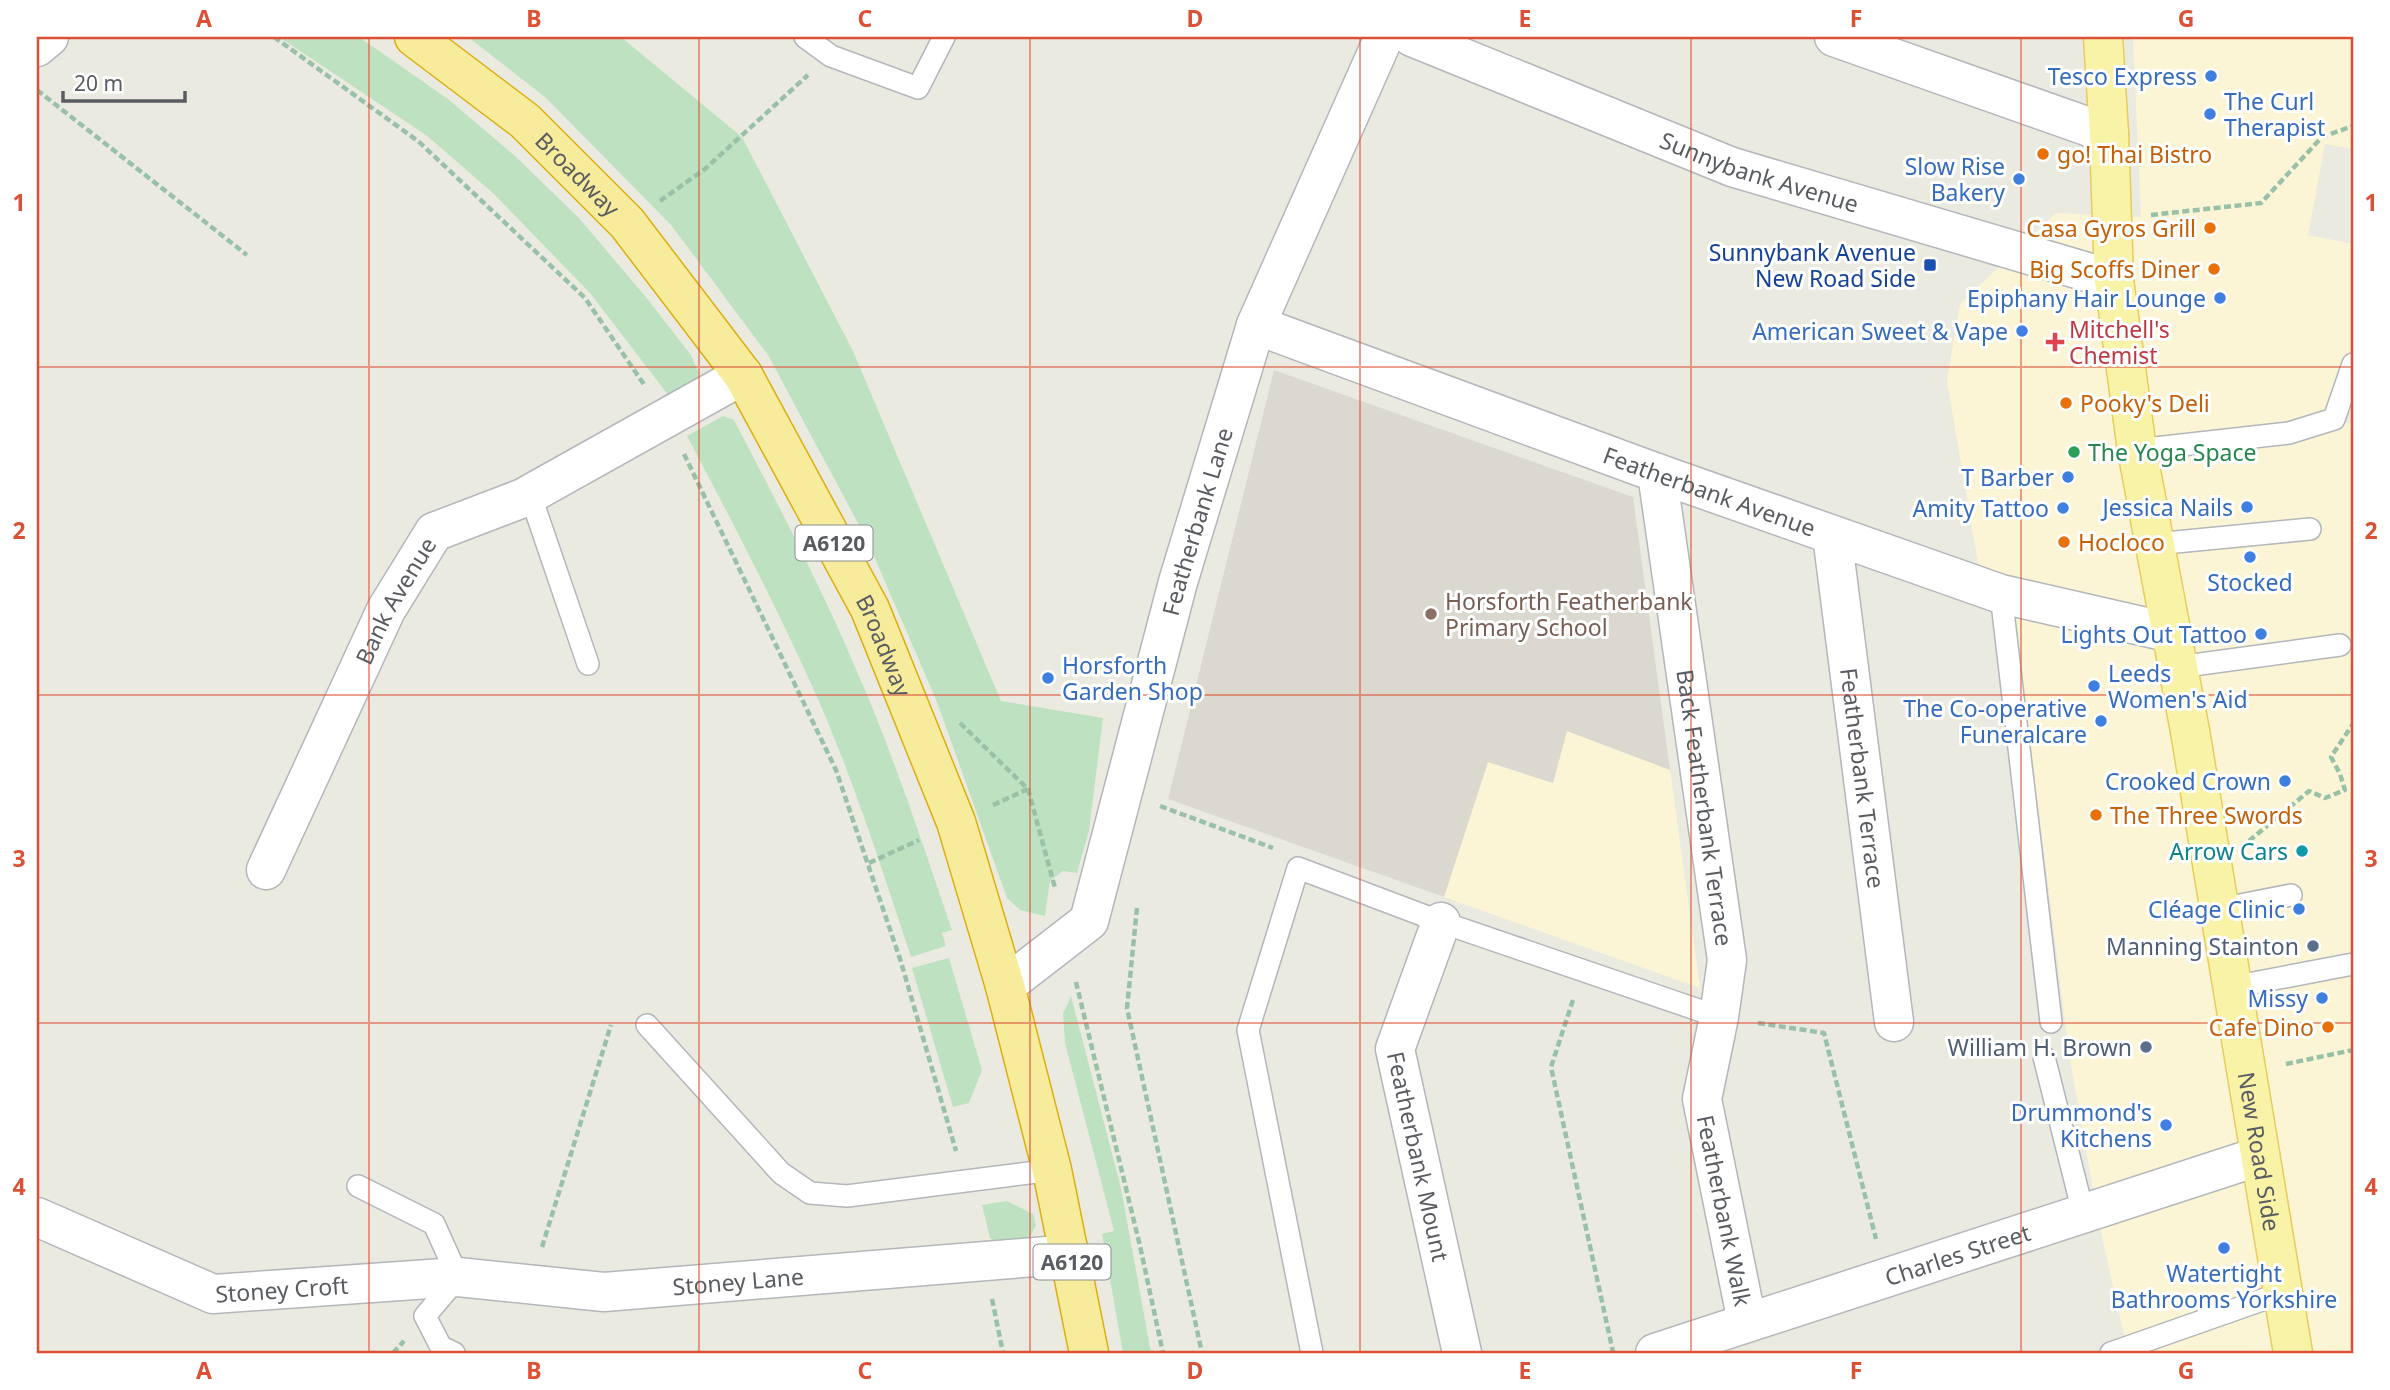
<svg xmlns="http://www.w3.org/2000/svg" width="2390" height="1390" viewBox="0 0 2390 1390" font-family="'Noto Sans',sans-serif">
	<rect width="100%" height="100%" fill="#ebeae1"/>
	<!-- commercial -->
	<g fill="#fbf5d6">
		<polygon points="2133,37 2353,37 2353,149 2325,144 2308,235 2353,244 2353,377 2338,424 2353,422 2353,1353 2128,1353 2099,1223 2069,1054 2010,578 1979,569 1947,381 1960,304 2056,213 2141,217"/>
		<polygon points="1567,731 1670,770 1700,988 1444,897 1488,762 1553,783"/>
	</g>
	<!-- education -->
	<polygon fill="#dbd9cf" points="1274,370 1633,497 1670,770 1567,731 1553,783 1488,762 1444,897 1168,799"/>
	<!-- green -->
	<g fill="#bee2c1">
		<polygon points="279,37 359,37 448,99 515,156 579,218 645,296 691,355 698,372 697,385 672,400 590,293 494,194 426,135"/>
		<polygon points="468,37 621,37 742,137 853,351 1001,701 1103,718 1089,831 1077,873 1063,871 1050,881 1045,916 1020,910 1007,898 937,702 867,540 768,355 671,225 545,97"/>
		<path d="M723 416 734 420C775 499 817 578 852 660 891 747 921 839 952 930L942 933 946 946 911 957C881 866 852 775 813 688 774 602 731 519 687 436Z"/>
		<polygon points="949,958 982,1070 969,1103 953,1107 912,968"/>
		<polygon points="1071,996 1121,1188 1151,1353 1123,1353 1102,1234 1114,1231 1065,1043 1063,1014"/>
		<polygon points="1007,1201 1033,1214 1036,1225 1027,1243 1001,1246 990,1238 982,1205"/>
	</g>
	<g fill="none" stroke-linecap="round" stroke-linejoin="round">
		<!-- service casing -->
		<g stroke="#b3b6ba" stroke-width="24">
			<g id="service">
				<polyline points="805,37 831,56 918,88 944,37"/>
				<polyline points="2137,450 2289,433 2334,419 2353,364"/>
				<polyline points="530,494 588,664"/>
				<polyline points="2155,544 2310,529"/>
				<polyline points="2001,594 2051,1022"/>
				<polyline points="2178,667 2340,645"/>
				<polyline points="2220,909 2291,895"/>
				<polyline points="2232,987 2353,964"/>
				<polyline points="647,1025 781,1173 810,1193 847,1196 1052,1170"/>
				<polyline points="2044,1057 2083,1212"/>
				<polyline points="358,1186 434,1224 458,1277 425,1316 441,1347 454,1353"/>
				<polyline points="1312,1353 1248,1030 1298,868 1441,922 1719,1017"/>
				<polyline points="2111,1353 2282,1293"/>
			</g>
		</g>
		<!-- minor casing -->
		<g stroke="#b3b6ba" stroke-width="41">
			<g id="minor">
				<path id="s1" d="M1412 37 1732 167 2114 280"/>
				<polyline points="1834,37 2109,134"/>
				<polyline points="37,47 49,37"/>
				<path id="s2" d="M1256 325 1657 473 2001 594 2172 633"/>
				<path id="s3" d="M1657 473 1727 960 1719 1017 1702 1099 1747 1322"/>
				<path id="s4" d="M1832 535 1894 1022"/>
				<path id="s5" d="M266 870 386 610 434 532 523 498 743 375"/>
				<path id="s6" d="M1441 922 1395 1049 1462 1353"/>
				<path id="s7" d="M1005 986 1089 921 1178 582 1256 325 1384 37"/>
				<path id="s8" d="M37 1217 213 1294 458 1277 604 1292 1071 1254"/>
				<path id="s9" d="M1655 1353 2260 1156"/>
			</g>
		</g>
		<!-- primary casing -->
		<g stroke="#e7cc5e" stroke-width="41">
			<g id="primary">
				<path id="s10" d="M2103 37 2109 134 2114 280 2137 450 2190 731 2293 1353"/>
			</g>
		</g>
		<!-- trunk casing -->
		<g stroke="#dcae10" stroke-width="41">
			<g id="trunk">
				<path id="s11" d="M414 37 525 121 627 223 743 375 870 609 956 822 1005 986 1052 1170 1089 1353"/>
			</g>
		</g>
		<!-- path -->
		<g stroke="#98c1a8" stroke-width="4.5" stroke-dasharray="7 3.5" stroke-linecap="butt">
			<polyline points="274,37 418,141 585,298 645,386"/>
			<polyline points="37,90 247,255"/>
			<polyline points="660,201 705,169 808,75"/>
			<polyline points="2151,215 2261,203 2322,137 2353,126"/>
			<polyline points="684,454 836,770 901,962 956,1151"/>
			<polyline points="960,723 1028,789 1055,888"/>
			<polyline points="993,805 1028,789"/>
			<polyline points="1160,806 1273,848"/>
			<polyline points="2249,841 2309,791 2325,798 2345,790 2340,774 2331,757 2353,724"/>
			<polyline points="869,863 919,840"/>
			<polyline points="1137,908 1127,1008 1202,1353"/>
			<polyline points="1076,982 1140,1246 1163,1353"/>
			<polyline points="1573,1000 1551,1067 1613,1352"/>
			<polyline points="1758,1023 1824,1033 1876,1239"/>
			<polyline points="2286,1064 2353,1050"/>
			<polyline points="542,1247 611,1025"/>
			<polyline points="992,1299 1003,1353"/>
			<polyline points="393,1353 404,1341"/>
		</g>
		<!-- service -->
		<use href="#service" stroke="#fff" stroke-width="21"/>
		<!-- minor -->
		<use href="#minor" stroke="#fff" stroke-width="38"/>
		<!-- primary -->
		<use href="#primary" stroke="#f9f3a8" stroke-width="38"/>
		<!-- trunk -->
		<use href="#trunk" stroke="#f7ec9b" stroke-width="38"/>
	</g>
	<!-- grid -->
	<path fill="none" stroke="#dc5136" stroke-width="2" stroke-opacity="0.55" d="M369 37V1353M699 37V1353M1030 37V1353M1360 37V1353M1691 37V1353M2021 37V1353M37 367H2353M37 695H2353M37 1023H2353"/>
	<!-- markers -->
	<g fill="#3f7fe0" stroke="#fff" stroke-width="2.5">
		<circle cx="2211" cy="76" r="7"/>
		<circle cx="2210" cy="114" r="7"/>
		<circle cx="2019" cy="179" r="7"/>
		<circle cx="2220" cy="298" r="7"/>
		<circle cx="2022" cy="331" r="7"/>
		<circle cx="2068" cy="477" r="7"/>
		<circle cx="2247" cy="507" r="7"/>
		<circle cx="2063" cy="508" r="7"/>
		<circle cx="2250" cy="557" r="7"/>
		<circle cx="2261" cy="634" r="7"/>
		<circle cx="1048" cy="678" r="7"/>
		<circle cx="2094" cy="686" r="7"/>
		<circle cx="2101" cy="721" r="7"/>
		<circle cx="2285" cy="781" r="7"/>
		<circle cx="2299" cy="909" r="7"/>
		<circle cx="2322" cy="998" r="7"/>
		<circle cx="2166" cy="1125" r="7"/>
		<circle cx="2224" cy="1248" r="7"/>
	</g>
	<g fill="#e8710a" stroke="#fff" stroke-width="2.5">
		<circle cx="2043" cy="154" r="7"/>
		<circle cx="2210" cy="228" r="7"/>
		<circle cx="2214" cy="269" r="7"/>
		<circle cx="2066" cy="403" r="7"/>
		<circle cx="2064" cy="542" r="7"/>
		<circle cx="2096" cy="815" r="7"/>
		<circle cx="2328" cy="1027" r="7"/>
	</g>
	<rect fill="#1a4fb4" stroke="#fff" stroke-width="2.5" x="1923" y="258" width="14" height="14" rx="3.5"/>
	<path fill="#e0444e" stroke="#fff" stroke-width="2.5" d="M2051.5 331.5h7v7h7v7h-7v7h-7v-7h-7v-7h7z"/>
	<circle fill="#2e9e5b" stroke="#fff" stroke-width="2.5" cx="2074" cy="452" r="7"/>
	<circle fill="#8d6e63" stroke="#fff" stroke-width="2.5" cx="1431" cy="614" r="7"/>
	<circle fill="#0f9aa8" stroke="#fff" stroke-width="2.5" cx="2302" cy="851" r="7"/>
	<g fill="#5c6f8a" stroke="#fff" stroke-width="2.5">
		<circle cx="2313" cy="946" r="7"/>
		<circle cx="2146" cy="1047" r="7"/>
	</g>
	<g text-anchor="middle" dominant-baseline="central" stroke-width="6" stroke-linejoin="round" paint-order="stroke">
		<!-- shield labels -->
		<g fill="#fff" stroke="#8b8d90" stroke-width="2">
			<rect x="795.5" y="525.5" width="77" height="35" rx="5"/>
			<rect x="1033.5" y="1244.5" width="77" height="35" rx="5"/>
		</g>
		<g font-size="21" font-weight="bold" fill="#595c61">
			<text x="834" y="543">A6120</text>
			<text x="1072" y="1262">A6120</text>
		</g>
		<!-- shop labels -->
		<g font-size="23" fill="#366cbe" stroke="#fff" text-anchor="end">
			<text x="2197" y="76">Tesco Express</text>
			<text x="2224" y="101" text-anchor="start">The Curl<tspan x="2224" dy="26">Therapist</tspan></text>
			<text x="2005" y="166">Slow Rise<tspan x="2005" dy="26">Bakery</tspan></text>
			<text x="2206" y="298">Epiphany Hair Lounge</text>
			<text x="2008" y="331">American Sweet &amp; Vape</text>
			<text x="2054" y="477">T Barber</text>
			<text x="2233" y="507">Jessica Nails</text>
			<text x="2049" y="508">Amity Tattoo</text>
			<text x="2250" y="582" text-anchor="middle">Stocked</text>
			<text x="2247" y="634">Lights Out Tattoo</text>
			<text x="1062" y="665" text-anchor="start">Horsforth<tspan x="1062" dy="26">Garden Shop</tspan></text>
			<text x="2108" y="673" text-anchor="start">Leeds<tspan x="2108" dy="26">Women's Aid</tspan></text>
			<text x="2087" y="708">The Co-operative<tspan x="2087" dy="26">Funeralcare</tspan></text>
			<text x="2271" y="781">Crooked Crown</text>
			<text x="2285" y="909">Cléage Clinic</text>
			<text x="2308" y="998">Missy</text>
			<text x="2152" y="1112">Drummond's<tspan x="2152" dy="26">Kitchens</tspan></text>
			<text x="2224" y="1273" text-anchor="middle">Watertight<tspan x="2224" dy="26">Bathrooms Yorkshire</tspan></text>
		</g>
		<!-- food labels -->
		<g font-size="23" fill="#c56008" stroke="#fff" text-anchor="start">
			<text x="2057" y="154">go! Thai Bistro</text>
			<text x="2196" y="228" text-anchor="end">Casa Gyros Grill</text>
			<text x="2200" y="269" text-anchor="end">Big Scoffs Diner</text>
			<text x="2080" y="403">Pooky's Deli</text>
			<text x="2078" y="542">Hocloco</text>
			<text x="2110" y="815">The Three Swords</text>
			<text x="2314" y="1027" text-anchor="end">Cafe Dino</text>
		</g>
		<!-- street labels -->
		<g font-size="23" fill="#595c61" stroke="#fff">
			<text stroke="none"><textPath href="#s1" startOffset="373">Sunnybank Avenue</textPath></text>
			<text stroke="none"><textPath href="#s11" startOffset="214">Broadway</textPath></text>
			<text stroke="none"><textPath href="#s2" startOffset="483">Featherbank Avenue</textPath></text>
			<text stroke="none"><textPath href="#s7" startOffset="520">Featherbank Lane</textPath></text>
			<text stroke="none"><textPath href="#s5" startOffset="299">Bank Avenue</textPath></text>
			<text stroke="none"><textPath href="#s11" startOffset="780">Broadway</textPath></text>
			<text stroke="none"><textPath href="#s4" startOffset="245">Featherbank Terrace</textPath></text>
			<text stroke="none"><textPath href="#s3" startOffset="338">Back Featherbank Terrace</textPath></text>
			<text stroke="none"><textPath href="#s10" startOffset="1127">New Road Side</textPath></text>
			<text stroke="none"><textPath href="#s6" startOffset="245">Featherbank Mount</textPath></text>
			<text stroke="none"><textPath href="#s3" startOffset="747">Featherbank Walk</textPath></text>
			<text stroke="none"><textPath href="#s9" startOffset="318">Charles Street</textPath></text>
			<text stroke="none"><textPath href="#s8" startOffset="719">Stoney Lane</textPath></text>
			<text stroke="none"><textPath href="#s8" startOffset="261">Stoney Croft</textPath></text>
		</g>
		<!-- transit labels -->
		<g font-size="23" fill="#164399" stroke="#fff" text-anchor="end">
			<text x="1916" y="252">Sunnybank Avenue<tspan x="1916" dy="26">New Road Side</tspan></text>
		</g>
		<!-- health labels -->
		<g font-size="23" fill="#be3a42" stroke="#fff" text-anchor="start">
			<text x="2069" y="329">Mitchell's<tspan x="2069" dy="26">Chemist</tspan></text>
		</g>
		<!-- leisure labels -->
		<g font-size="23" fill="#27864d" stroke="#fff" text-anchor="start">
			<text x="2088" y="452">The Yoga Space</text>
		</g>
		<!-- education labels -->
		<g font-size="23" fill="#785e54" stroke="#fff" text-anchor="start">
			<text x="1445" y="601">Horsforth Featherbank<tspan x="1445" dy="26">Primary School</tspan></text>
		</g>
		<!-- culture labels -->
		<g font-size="23" fill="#0d838f" stroke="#fff" text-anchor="end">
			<text x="2288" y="851">Arrow Cars</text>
		</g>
		<!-- service labels -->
		<g font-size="23" fill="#4e5e75" stroke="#fff" text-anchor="end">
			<text x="2299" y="946">Manning Stainton</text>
			<text x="2132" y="1047">William H. Brown</text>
		</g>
	</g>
	<!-- border -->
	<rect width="2390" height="1390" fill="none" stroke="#ffffff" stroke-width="77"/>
	<!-- scale -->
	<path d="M63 91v10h122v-10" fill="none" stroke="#595c61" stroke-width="3.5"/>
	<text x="74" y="91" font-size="21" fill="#595c61" stroke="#ffffff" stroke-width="5" paint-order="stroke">20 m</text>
	<rect x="38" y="38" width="2314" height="1314" fill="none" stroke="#dc5136" stroke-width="2.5"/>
	<g font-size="23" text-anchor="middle" font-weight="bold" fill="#dc5136">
		<text x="204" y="27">A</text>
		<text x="534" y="27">B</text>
		<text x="865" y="27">C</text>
		<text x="1195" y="27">D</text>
		<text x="1525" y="27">E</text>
		<text x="1856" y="27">F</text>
		<text x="2186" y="27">G</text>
		<text x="19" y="211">1</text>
		<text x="2371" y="211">1</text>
		<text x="19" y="539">2</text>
		<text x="2371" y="539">2</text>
		<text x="19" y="867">3</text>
		<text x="2371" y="867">3</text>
		<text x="19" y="1195">4</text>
		<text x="2371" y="1195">4</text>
		<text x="204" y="1379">A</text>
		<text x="534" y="1379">B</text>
		<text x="865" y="1379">C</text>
		<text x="1195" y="1379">D</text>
		<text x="1525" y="1379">E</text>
		<text x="1856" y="1379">F</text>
		<text x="2186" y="1379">G</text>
	</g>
</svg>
